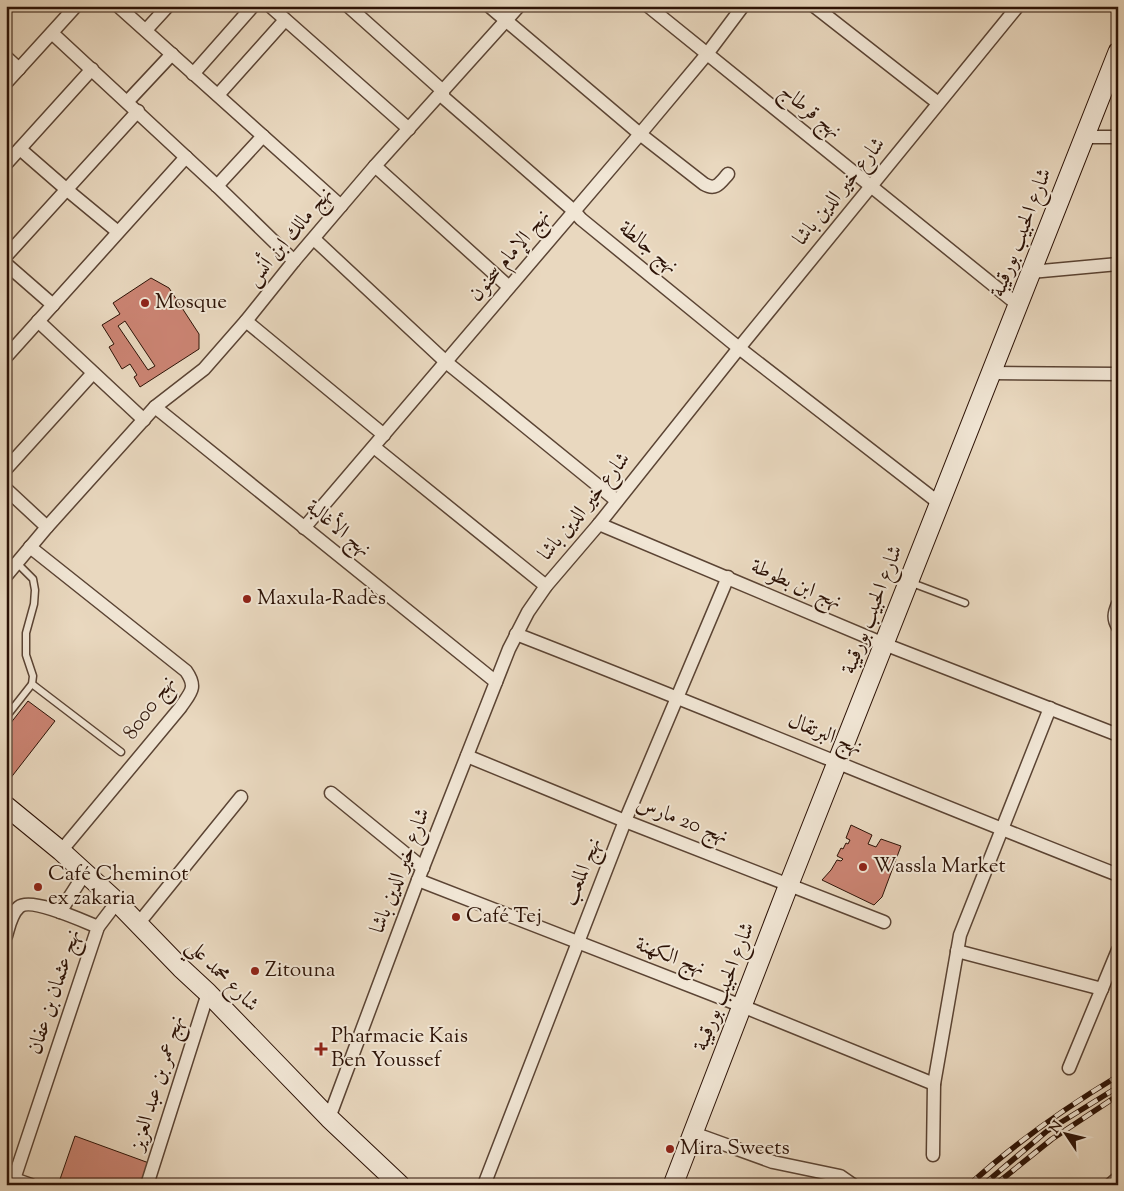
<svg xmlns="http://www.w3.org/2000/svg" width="1124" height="1191" viewBox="0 0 1124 1191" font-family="'Sorts Mill Goudy',Amiri,serif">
	<rect width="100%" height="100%" fill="#e9d8bf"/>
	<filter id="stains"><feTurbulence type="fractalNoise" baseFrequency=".004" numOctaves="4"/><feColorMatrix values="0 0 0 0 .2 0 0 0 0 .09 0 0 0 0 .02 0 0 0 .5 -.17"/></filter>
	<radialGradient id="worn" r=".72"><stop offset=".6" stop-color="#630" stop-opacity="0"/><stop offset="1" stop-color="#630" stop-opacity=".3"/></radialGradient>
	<!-- building -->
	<g fill="#cb8473" stroke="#2c1206" fill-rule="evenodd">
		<path d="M151 278 169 288 199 334V349L140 387 134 377 137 375 130 364 122 369 109 347 114 344 102 325 120 314 113 303ZM125 321 155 366 148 370 118 326Z"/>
		<polygon points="28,701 55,721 6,784 6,729"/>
		<polygon points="851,825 872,835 868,844 876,847 881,839 901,846 882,897 874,905 822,880 831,870 837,860 841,861 843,859 837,856 841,848 843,849 846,843 848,844 850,840 846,838"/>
		<polygon points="75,1136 149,1163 141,1185 58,1185"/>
	</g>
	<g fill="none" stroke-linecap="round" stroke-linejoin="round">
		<!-- lane casing -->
		<g stroke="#5b4434" stroke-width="9">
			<g id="lane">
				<polyline points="912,583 965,603"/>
				<polyline points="32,684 121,752"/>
				<polyline points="6,717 32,684 33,676 26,655 26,633 34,604 35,590 33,579 17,563"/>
			</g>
		</g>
		<!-- street casing -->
		<g stroke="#5b4434" stroke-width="15">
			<g id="street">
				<polyline points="118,6 341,206"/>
				<polyline points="270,6 409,129"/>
				<polyline points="348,6 443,91 443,97 574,211 581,219 739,348 939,503"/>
				<path d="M489 6 640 134 704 184C716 191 720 183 728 174"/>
				<polyline points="648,6 1018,305"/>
				<polyline points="814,6 938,103"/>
				<polyline points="146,30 168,6"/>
				<polyline points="52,33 217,186 294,261"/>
				<polyline points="6,57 19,69"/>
				<polyline points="193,74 253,6"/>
				<polyline points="6,83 76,6"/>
				<polyline points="218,95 285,20"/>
				<polyline points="128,101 172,54"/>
				<polyline points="1084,137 1118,137"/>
				<polyline points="20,149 66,189 118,232"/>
				<polyline points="6,164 92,69"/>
				<polyline points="375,166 509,287"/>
				<polyline points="217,186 263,136"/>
				<polyline points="314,239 446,362 617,501"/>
				<polyline points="6,256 138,111"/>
				<polyline points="6,264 53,305"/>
				<polyline points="1031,272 1118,264"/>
				<polyline points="38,321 144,420"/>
				<polyline points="246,321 384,435"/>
				<polyline points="6,357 186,157"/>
				<polyline points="991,373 1118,374"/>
				<polyline points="155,407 496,682"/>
				<polyline points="374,447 546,586"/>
				<polyline points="6,469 93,373"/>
				<polyline points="6,489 47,527"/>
				<polyline points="599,524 884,644 1118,735"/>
				<polyline points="304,528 640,134 707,54 743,6"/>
				<path d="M30 547 186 671C198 688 190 693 180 708L61 851"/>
				<polyline points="6,576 47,527 155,407 204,369 246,321 294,261 375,166 519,6"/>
				<path d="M1118 604C1114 613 1113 619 1118 627"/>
				<path d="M516 634C717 712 916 796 1118 875"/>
				<polyline points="467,756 625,821 884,922"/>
				<polyline points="331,793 423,868"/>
				<polyline points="418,880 742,1006 934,1084"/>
				<polyline points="60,912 85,873"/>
				<polyline points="138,924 241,797"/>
				<path d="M6 936C9 926 11 914 19 907 31 897 83 921 98 927"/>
				<polyline points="957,951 1102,989"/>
				<polyline points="1069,1068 1118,950"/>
				<polyline points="329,1118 418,880 509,649 528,612 546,586 599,524 739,348 1018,6"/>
				<polyline points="693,1133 773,1162 840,1176 853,1185"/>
				<polyline points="933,1155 934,1084 960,935 1050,708"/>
				<polyline points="14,1179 31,1185"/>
				<polyline points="12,1185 98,927 117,902"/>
				<polyline points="147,1185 208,993"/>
				<polyline points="484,1185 625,821 728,577"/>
				<polyline points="1110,1185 1118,1178"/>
			</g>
		</g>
		<!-- secondary casing -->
		<g stroke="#2c1206" stroke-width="21">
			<g id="secondary">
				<polyline points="6,806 61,851 117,902 181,968 208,993 329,1118 400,1185"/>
				<polyline points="673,1185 789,884 1118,52"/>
			</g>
		</g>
		<!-- lane -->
		<use href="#lane" stroke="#f1e6d5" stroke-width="6"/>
		<!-- street -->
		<use href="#street" stroke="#f1e6d5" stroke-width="12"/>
		<!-- secondary -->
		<use href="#secondary" stroke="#f1e6d5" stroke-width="19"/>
		<!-- rail casing -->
		<g stroke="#2c1206" stroke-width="5.5">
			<g id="rail">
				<path d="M969 1185C1015 1143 1065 1108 1118 1076"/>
				<polyline points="983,1185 1047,1131 1118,1087"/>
				<polyline points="995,1185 1052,1139 1114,1098"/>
			</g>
		</g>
		<!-- rail -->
		<use href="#rail" stroke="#f1e6d5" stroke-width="4" stroke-dasharray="11" stroke-linecap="butt"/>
	</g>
	<!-- markers -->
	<g fill="#8f2418" stroke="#f1e6d5" stroke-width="2">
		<circle cx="145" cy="303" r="5"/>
		<circle cx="247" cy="599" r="5"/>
		<circle cx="863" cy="867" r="5"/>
		<circle cx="38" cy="887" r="5"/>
		<circle cx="456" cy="917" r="5"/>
		<circle cx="255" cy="971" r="5"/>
		<path d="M318.5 1041.5h5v5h5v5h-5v5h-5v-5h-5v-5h5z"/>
		<circle cx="670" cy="1149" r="5"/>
	</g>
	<g text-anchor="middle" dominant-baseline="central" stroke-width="4" stroke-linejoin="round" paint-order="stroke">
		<!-- street labels -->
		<g font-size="21" fill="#2c1206" stroke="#f1e6d5">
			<text transform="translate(810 112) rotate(39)">نهج قرطاج</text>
			<text transform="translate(840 192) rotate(-51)">شارع خير الدين باشا</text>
			<text transform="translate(1022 233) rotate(-69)">شارع الحبيب بورقيبة</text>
			<text transform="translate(290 237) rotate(-50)">نهج مالك ابن أنس</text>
			<text transform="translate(648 248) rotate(39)">نهج جالطة</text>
			<text transform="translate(510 256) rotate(-50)">نهج الإمام سحنون</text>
			<text transform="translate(585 507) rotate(-51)">شارع خير الدين باشا</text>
			<text transform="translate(338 529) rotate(39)">نهج الأغالبة</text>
			<text transform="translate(796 585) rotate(23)">نهج ابن بطوطة</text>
			<text transform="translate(873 610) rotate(-69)">شارع الحبيب بورقيبة</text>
			<text transform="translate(150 708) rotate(-54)">نهج 8000</text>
			<text transform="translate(825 735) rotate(22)">نهج البرتقال</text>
			<text transform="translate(682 821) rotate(21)">نهج 20 مارس</text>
			<text transform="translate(401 871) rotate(-69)">شارع خير الدين باشا</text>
			<text transform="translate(583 872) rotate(-68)">نهج الملعب</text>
			<text transform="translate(670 957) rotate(21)">نهج الكهنة</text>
			<text transform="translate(222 976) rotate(45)">شارع محمد علي</text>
			<text transform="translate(725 987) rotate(-69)">شارع الحبيب بورقيبة</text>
			<text transform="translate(55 992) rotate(-72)">نهج عثمان بن عفان</text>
			<text transform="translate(158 1083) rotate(-73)">نهج عمر بن عبد العزيز</text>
		</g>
		<!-- poi labels -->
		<g font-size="21" fill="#2c1206" stroke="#f1e6d5" text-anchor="start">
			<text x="155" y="303">Mosque</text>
			<text x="257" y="599">Maxula-Radès</text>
			<text x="873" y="867">Wassla Market</text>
			<text x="48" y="875">Café Cheminot<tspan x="48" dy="24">ex zakaria</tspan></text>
			<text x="466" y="917">Café Tej</text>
			<text x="265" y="971">Zitouna</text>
			<text x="331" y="1037">Pharmacie Kais<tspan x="331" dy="24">Ben Youssef</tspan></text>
			<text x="680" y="1149">Mira Sweets</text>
		</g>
	</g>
	<!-- margin -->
	<rect width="1124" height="1191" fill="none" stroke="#e9d8bf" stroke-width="25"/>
	<rect x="8" y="8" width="1109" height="1176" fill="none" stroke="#2c1206" stroke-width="2.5"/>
	<rect x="12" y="12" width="1099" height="1166" fill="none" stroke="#2c1206"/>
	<!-- north arrow -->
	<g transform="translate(1066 1134) rotate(305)" stroke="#f1e6d5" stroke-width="4" paint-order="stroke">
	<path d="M0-4L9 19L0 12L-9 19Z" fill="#2c1206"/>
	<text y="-8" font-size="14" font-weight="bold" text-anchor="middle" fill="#2c1206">N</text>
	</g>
	<rect width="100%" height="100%" filter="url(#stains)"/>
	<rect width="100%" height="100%" fill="url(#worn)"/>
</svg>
